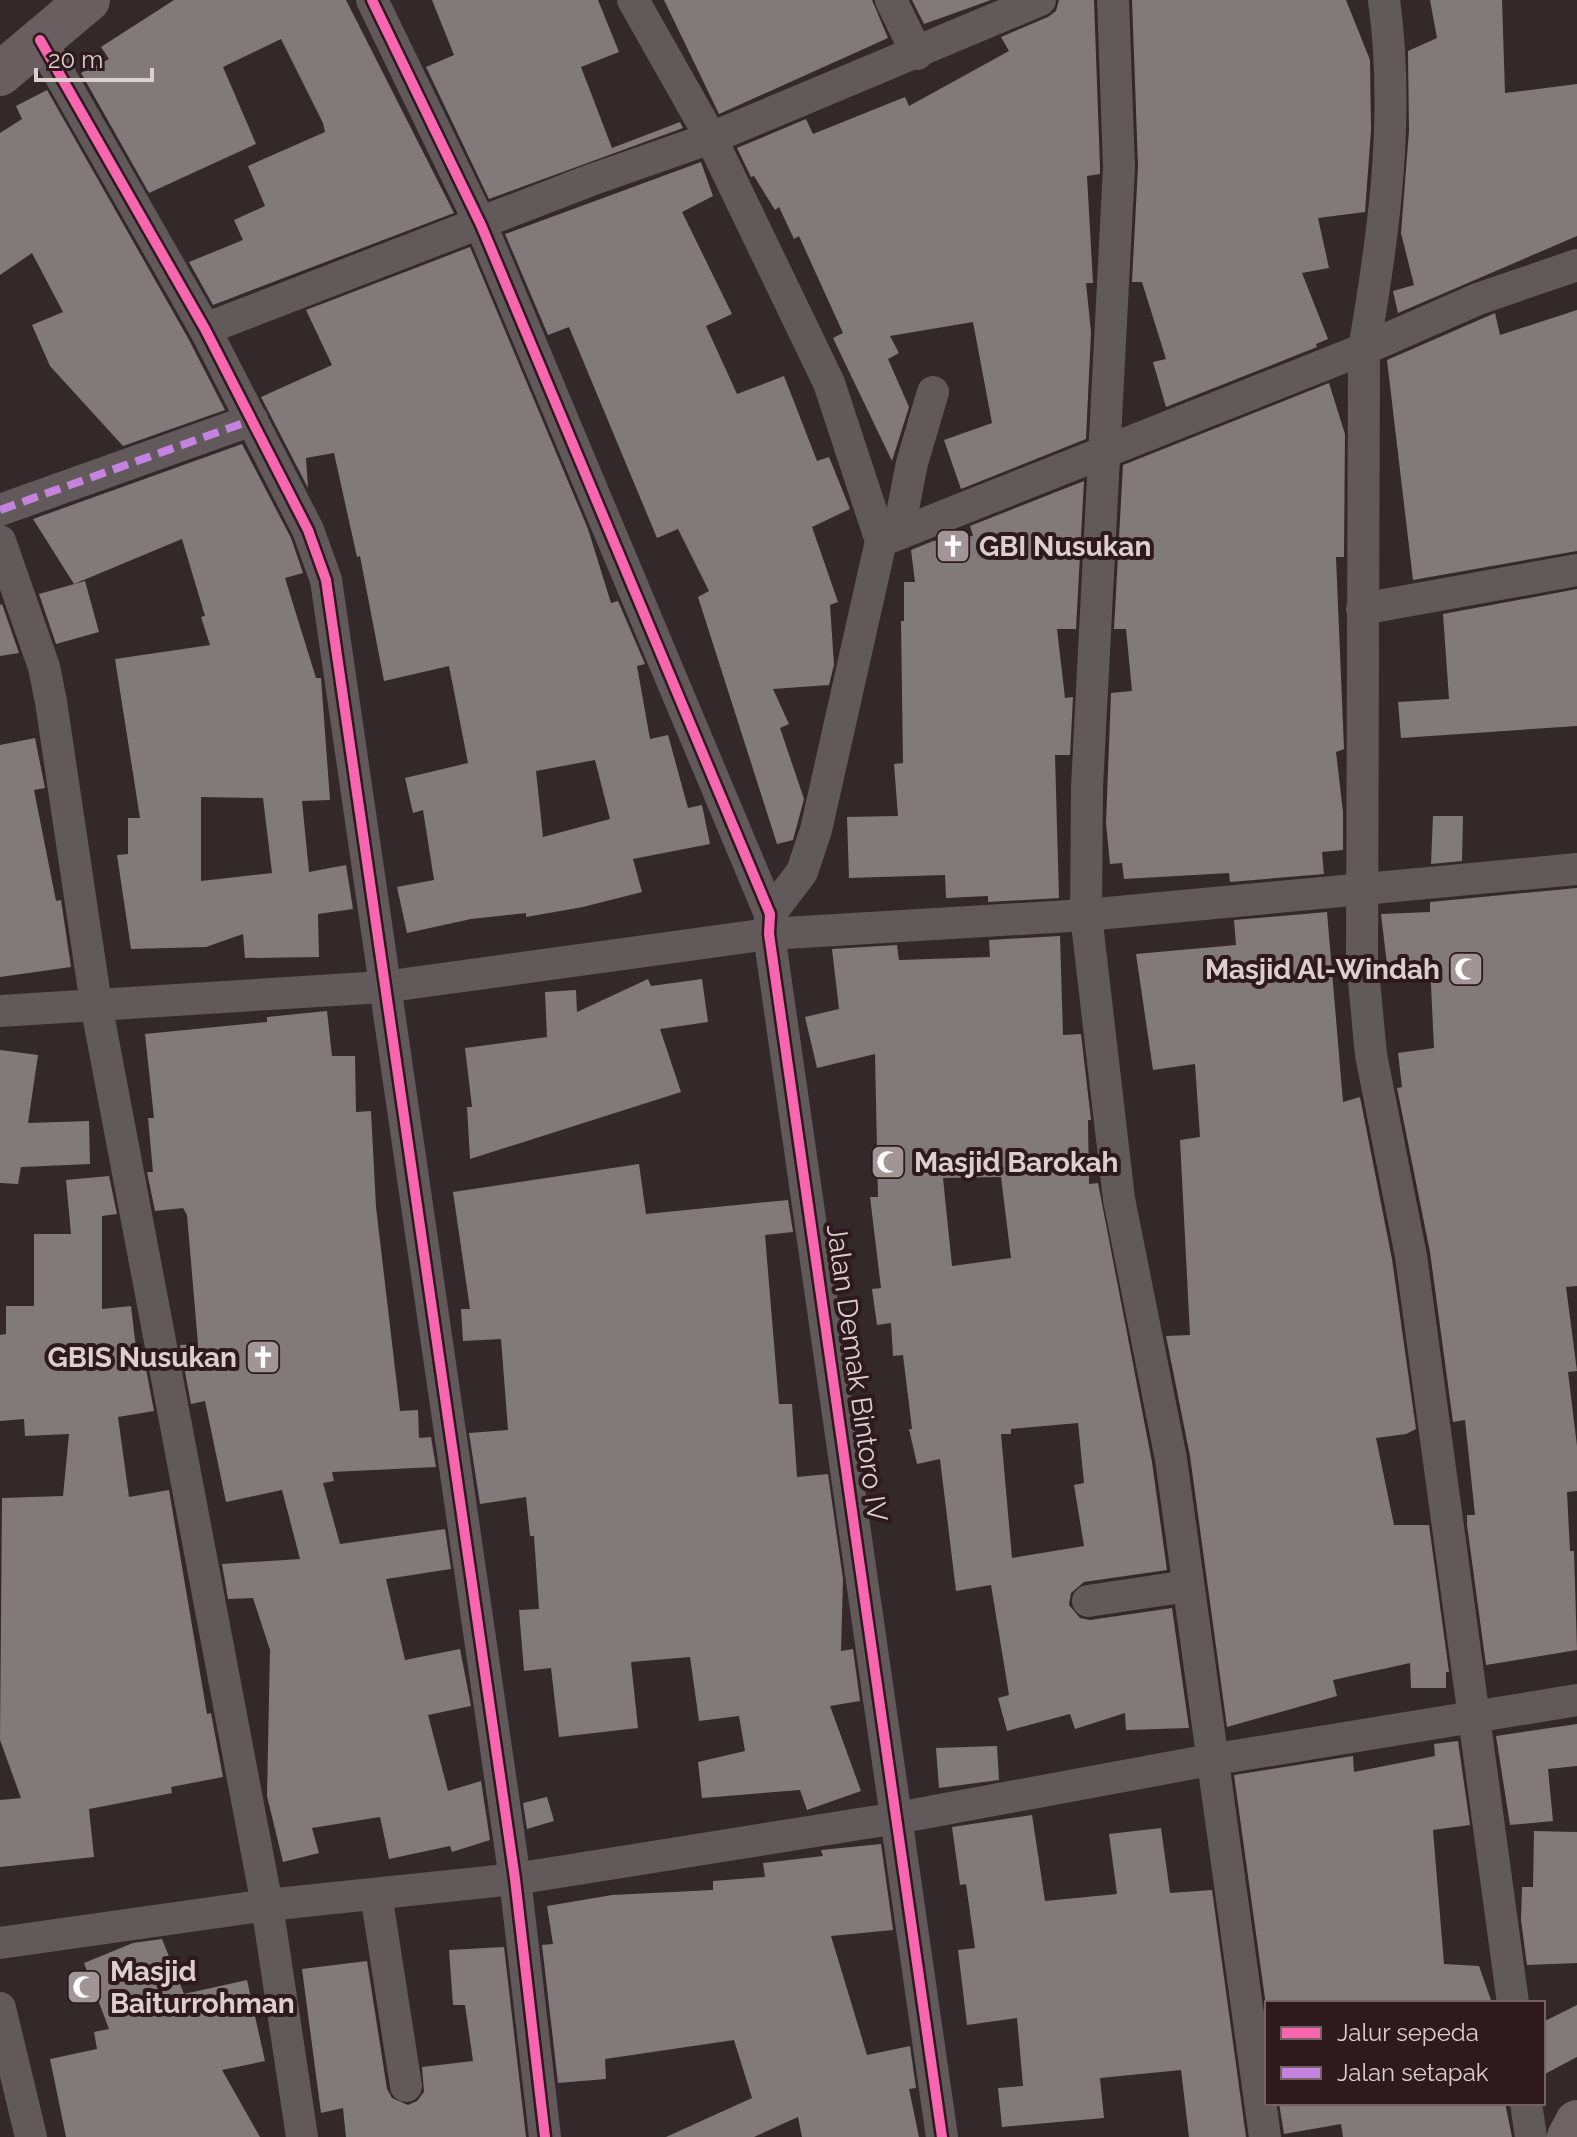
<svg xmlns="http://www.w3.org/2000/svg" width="1577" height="2137" viewBox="0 0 1577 2137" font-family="Raleway,sans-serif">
	<rect width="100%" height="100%" fill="#33292a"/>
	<!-- building -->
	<g fill="#82797a" fill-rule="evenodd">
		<polygon points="174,0 346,0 454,213 213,305 189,262 243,240 234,220 265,206 248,166 325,132 323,123 281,39 223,67 256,144 149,193 81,73 109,59 101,47"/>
		<polygon points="432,0 598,0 619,52 581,67 612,148 680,122 683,128 489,199 426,67 454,55"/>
		<polygon points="664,0 872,0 888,38 719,114"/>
		<polygon points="912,0 991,0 924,24"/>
		<polygon points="1059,0 1094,0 1100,167 1100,174 1087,176 1093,283 1086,283 1091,332 1086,439 961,489 944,440 992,423 973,322 890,336 899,353 888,359 909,407 892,461 833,338 843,333 799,236 794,239 779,207 775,210 754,176 751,177 737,148 806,119 813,134 905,97 909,106 1009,51 1001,37 1048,17 1056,11"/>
		<polygon points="1132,0 1346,0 1370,60 1371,130 1365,212 1318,218 1329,268 1302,273 1328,339 1316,344 1317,347 1166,407 1153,362 1166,359 1142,282 1132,282 1138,166"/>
		<polygon points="1430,0 1502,0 1505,93 1577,84 1577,236 1398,313 1393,291 1414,285 1401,233 1409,131 1408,51 1437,38"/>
		<polygon points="47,90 188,338 225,410 123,446 50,366 32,325 63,312 32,253 0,275 0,133 22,119 16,106"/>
		<polygon points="701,162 713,196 682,212 732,314 706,326 737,394 784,376 817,461 829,457 850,509 812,527 838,602 830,605 834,665 829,685 773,689 789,724 780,728 804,799 793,840 777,844 698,597 709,591 678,529 657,538 569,327 548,335 505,234"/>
		<path d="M470 247 588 529 611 603 618 601 645 664 637 666 650 739 668 735 688 808 702 805 710 844 633 859 642 892 583 907 526 917V913L471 919 407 933 397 887 434 880 423 810 413 813 405 778 468 763 449 666 384 681 360 556 357 557 334 453 306 458 308 488 261 397 332 365 306 310ZM595 760 610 819 543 837 536 771Z"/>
		<polygon points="1577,310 1577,551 1413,580 1387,360 1495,313 1500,335"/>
		<polygon points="1329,383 1345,434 1344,557 1336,557 1344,749 1336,752 1343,812 1343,850 1322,852 1324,874 1230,882 1229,873 1124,879 1122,863 1110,864 1106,823 1111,693 1132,691 1126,629 1114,629 1123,465"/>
		<path d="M242 444 291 538 303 573 285 578 316 678H321L330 800 302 801 309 872 346 865 353 909 318 914 319 957 245 958 243 934 206 947 131 949 117 855 128 854V818H140L115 659 210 645 201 617 205 616 182 539 74 584 33 519ZM201 797 263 798 272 873 201 881Z"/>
		<polygon points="1084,481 1076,629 1057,629 1065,698 1073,697 1070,755 1055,755 1059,898 988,902 988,896 946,898 945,875 849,878 847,817 898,816 894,764 903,763 901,621 904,621 904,582 915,582 911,550 933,541 973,536 970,526"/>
		<polygon points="85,581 99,632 56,644 39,594"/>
		<polygon points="1577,589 1577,726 1401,738 1398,702 1449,699 1443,614"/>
		<polygon points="2,604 19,653 0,656 0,605"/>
		<polygon points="35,738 45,788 34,790 56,901 61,900 71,967 0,977 0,745"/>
		<polygon points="1433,816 1463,816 1462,861 1431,864"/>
		<polygon points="1577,888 1577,1286 1566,1287 1577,1371 1568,1372 1577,1446 1577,1491 1567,1492 1570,1551 1574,1551 1577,1650 1486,1665 1467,1525 1467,1515 1475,1515 1465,1420 1453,1422 1430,1252 1397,1088 1402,1087 1398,1053 1434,1048 1430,964 1387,965 1381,914 1430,912 1430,902"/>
		<polygon points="1327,912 1343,1102 1360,1097 1392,1259 1416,1429 1406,1434 1376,1438 1394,1525 1429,1525 1449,1672 1446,1672 1446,1688 1411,1688 1410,1663 1333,1680 1337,1696 1227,1727 1190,1456 1166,1336 1190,1335 1180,1140 1200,1137 1195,1064 1153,1070 1136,954 1236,945 1234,920"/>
		<path d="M1060 936 1063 1035 1081 1034 1091 1120H1088L1089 1184 1098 1183 1152 1462 1167 1570 1084 1582 1071 1593 1069 1605 1080 1618 1090 1620 1172 1608 1189 1728 1126 1730 1125 1713 1075 1729 1070 1714 1007 1731 998 1698 1009 1695 991 1585 956 1591 940 1459 917 1464 909 1429H912L903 1355 893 1356 891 1323 877 1325 872 1289 881 1288 870 1197H878L875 1054 817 1068 805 1017 839 1009 832 949 897 945 899 960 990 957 989 940ZM1001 1177 1011 1258 952 1266 943 1178ZM1078 1423 1084 1483 1074 1485 1084 1546 1012 1558 1001 1434H1011V1429Z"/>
		<polygon points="648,979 651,986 702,979 708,1022 660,1029 681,1092 470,1159 467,1107 472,1107 465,1048 547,1037 545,992 576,990 577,1012"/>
		<polygon points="327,1011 332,1056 355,1056 356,1112 371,1111 376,1207 400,1411 418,1410 419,1438 431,1437 436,1467 332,1472 334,1481 323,1483 340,1544 445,1529 451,1569 386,1579 405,1660 460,1649 471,1706 428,1715 448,1791 481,1781 490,1840 452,1852 450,1846 389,1859 380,1817 312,1828 319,1853 283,1862 267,1796 270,1650 253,1598 228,1599 222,1564 300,1559 282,1490 226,1502 205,1401 191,1404 180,1345 198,1344 187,1215 183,1208 155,1211 147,1172 153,1172 148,1118 154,1118 145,1034 267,1022 267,1017"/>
		<polygon points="0,1050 38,1055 28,1123 89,1121 90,1164 21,1167 18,1184 0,1183"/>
		<polygon points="639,1164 646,1214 788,1200 793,1232 765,1235 779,1404 792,1404 797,1477 828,1474 843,1579 841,1651 853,1649 860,1701 830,1706 861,1791 807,1810 800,1790 702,1798 698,1762 745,1751 739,1716 699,1721 690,1657 631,1662 638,1728 559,1737 551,1668 524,1671 519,1610 539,1609 534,1536 530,1536 526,1497 480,1504 469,1433 508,1430 501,1339 463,1341 461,1309 470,1309 453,1192"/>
		<polygon points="109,1176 117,1214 102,1216 102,1309 131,1306 136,1348 142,1348 154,1411 118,1417 129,1497 169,1490 207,1714 211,1713 223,1777 171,1787 172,1793 89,1809 94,1857 0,1867 0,1800 21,1798 0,1740 2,1498 63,1496 69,1434 25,1436 24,1419 0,1421 0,1335 6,1334 6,1306 34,1306 34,1234 71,1234 66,1180"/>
		<polygon points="1577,1724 1577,1766 1548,1769 1553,1821 1510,1825 1496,1736"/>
		<polygon points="1458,1741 1470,1825 1433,1830 1444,1964 1479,1966 1492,2003 1267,2003 1267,2013 1234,1775 1353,1756 1354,1772 1435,1756 1434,1744"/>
		<polygon points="997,1746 999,1780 939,1788 936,1748"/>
		<polygon points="547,1797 554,1821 527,1829 523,1803"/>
		<polygon points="1032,1815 1045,1901 1117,1894 1109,1834 1161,1828 1170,1893 1212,1890 1246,2137 1189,2137 1181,2070 1100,2078 1104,2118 1002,2127 998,2088 1023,2086 1017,2018 967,2025 958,1950 975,1948 966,1884 960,1885 952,1827"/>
		<polygon points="1534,1831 1577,1832 1577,1963 1527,1965 1521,1920 1522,1887 1533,1887"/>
		<polygon points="881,1844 893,1930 831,1936 867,2055 910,2046 916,2088 909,2089 919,2137 802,2137 798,2117 754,2137 666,2137 752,2098 734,2040 605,2059 606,2079 558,2083 542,1945 553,1944 547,1906 612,1895 713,1890 713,1881 765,1877 763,1863 823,1856 821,1850"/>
		<polygon points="162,1939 184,1994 247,1980 265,2061 222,2070 260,2137 66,2137 50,2059 97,2049 94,2032 109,2029 84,1963 133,1943"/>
		<polygon points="504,1947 526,2137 346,2137 343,2108 321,2113 302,1969 367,1961 387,2089 392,2098 408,2105 417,2101 424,2092 422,2067 473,2061 465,2005 453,2005 449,1950"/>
		<polygon points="1577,2005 1577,2057 1543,2075 1543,2022"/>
		<polygon points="1279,2103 1505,2103 1512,2137 1343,2137 1341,2124 1284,2134"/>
	</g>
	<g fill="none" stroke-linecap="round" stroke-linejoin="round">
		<!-- street -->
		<g stroke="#62595a" stroke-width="32">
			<polyline points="372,0 481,225 770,914 769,934 942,2137"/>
			<polyline points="633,0 711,138 829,383 881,541 816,830 802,872 770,914"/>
			<polyline points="891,0 917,54"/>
			<polyline points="1113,0 1119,167 1087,787 1086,915 1119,1199 1171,1459 1265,2137"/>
			<path d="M1384 0C1400 116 1384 234 1364 349L1362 960 1371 1055 1411 1256 1513 2003"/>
			<polyline points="40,40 205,329 308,530 326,580 515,1879 545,2137"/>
			<polyline points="205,329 591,180 711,138 1040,0"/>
			<polyline points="0,510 252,420"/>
			<polyline points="898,534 912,463 933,392"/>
			<polyline points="0,541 44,667 51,702 96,1004 267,1905 302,2137"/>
			<polyline points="881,541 1364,349 1478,299 1577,265"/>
			<polyline points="1362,609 1577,570"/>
			<polyline points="0,1011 383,987 769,934 1086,915 1577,869"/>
			<polyline points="1088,1601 1188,1586"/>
			<polyline points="376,1894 406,2086"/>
			<polyline points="0,1943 267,1905 515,1879 897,1818 1210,1760 1577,1700"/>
			<polyline points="0,2008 31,2137"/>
			<polyline points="1526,2103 1531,2137"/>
		</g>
		<!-- secondary -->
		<polyline stroke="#6e6365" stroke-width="44" points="1569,2137 1577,2122"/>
		<!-- highway -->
		<polyline stroke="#6a5e60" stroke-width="44" points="0,74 88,0"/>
		<!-- quiet -->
		<polyline stroke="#c483df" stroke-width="8" stroke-dasharray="16 8" stroke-linecap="butt" points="0,510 252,420"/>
		<!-- cycleway casing -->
		<g stroke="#2e1a1d" stroke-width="15">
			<g id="cycleway">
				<polyline points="372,0 481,225 770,914 769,934 942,2137"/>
				<polyline points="40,40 205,329 308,530 326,580 515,1879 545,2137"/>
			</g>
		</g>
		<!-- cycleway -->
		<use href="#cycleway" stroke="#f766af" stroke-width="10"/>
	</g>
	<!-- icons -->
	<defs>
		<g id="church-square" transform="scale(1.8)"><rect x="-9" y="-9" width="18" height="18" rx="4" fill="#a29596" stroke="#2e1a1d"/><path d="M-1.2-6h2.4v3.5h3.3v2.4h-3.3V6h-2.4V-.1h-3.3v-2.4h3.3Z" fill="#fff"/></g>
		<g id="mosque-square" transform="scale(1.8)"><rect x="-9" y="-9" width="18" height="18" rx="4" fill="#a29596" stroke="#2e1a1d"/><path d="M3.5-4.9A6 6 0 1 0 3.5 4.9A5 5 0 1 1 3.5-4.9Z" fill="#fff"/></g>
	</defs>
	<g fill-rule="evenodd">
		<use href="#church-square" x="953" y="546"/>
		<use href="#mosque-square" x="1466" y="969"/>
		<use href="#mosque-square" x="888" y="1162"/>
		<use href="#church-square" x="263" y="1357"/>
		<use href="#mosque-square" x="84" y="1987"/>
	</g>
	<g text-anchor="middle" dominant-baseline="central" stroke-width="8" stroke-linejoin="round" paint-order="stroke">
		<!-- poi labels -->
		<g font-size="28" font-weight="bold" fill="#ddcfd0" stroke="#2e1a1d" text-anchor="start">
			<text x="979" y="546">GBI Nusukan</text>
			<text x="1440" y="969" text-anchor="end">Masjid Al-Windah</text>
			<text x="914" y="1162">Masjid Barokah</text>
			<text x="237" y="1357" text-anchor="end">GBIS Nusukan</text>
			<text x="110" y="1971">Masjid<tspan x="110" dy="32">Baiturrohman</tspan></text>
		</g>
		<!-- street labels -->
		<g font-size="28" fill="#ddcfd0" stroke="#2e1a1d">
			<text transform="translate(857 1373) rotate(82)">Jalan Demak Bintoro IV</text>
		</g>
	</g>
	<!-- legend -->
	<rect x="1265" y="2001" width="280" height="104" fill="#2e1a1d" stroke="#746265" stroke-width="2"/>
	<rect x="1281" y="2027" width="40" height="12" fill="#f766af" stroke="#746265" stroke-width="2"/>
	<text x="1337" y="2041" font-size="24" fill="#ddcfd0">Jalur sepeda</text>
	<rect x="1281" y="2067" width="40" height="12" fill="#c483df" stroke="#746265" stroke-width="2"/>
	<text x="1337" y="2081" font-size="24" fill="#ddcfd0">Jalan setapak</text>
	<!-- scale -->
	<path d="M36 68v12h116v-12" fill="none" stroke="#ddcfd0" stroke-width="4"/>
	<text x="48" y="68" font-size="24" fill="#ddcfd0" stroke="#2e1a1d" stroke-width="6" paint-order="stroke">20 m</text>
</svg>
